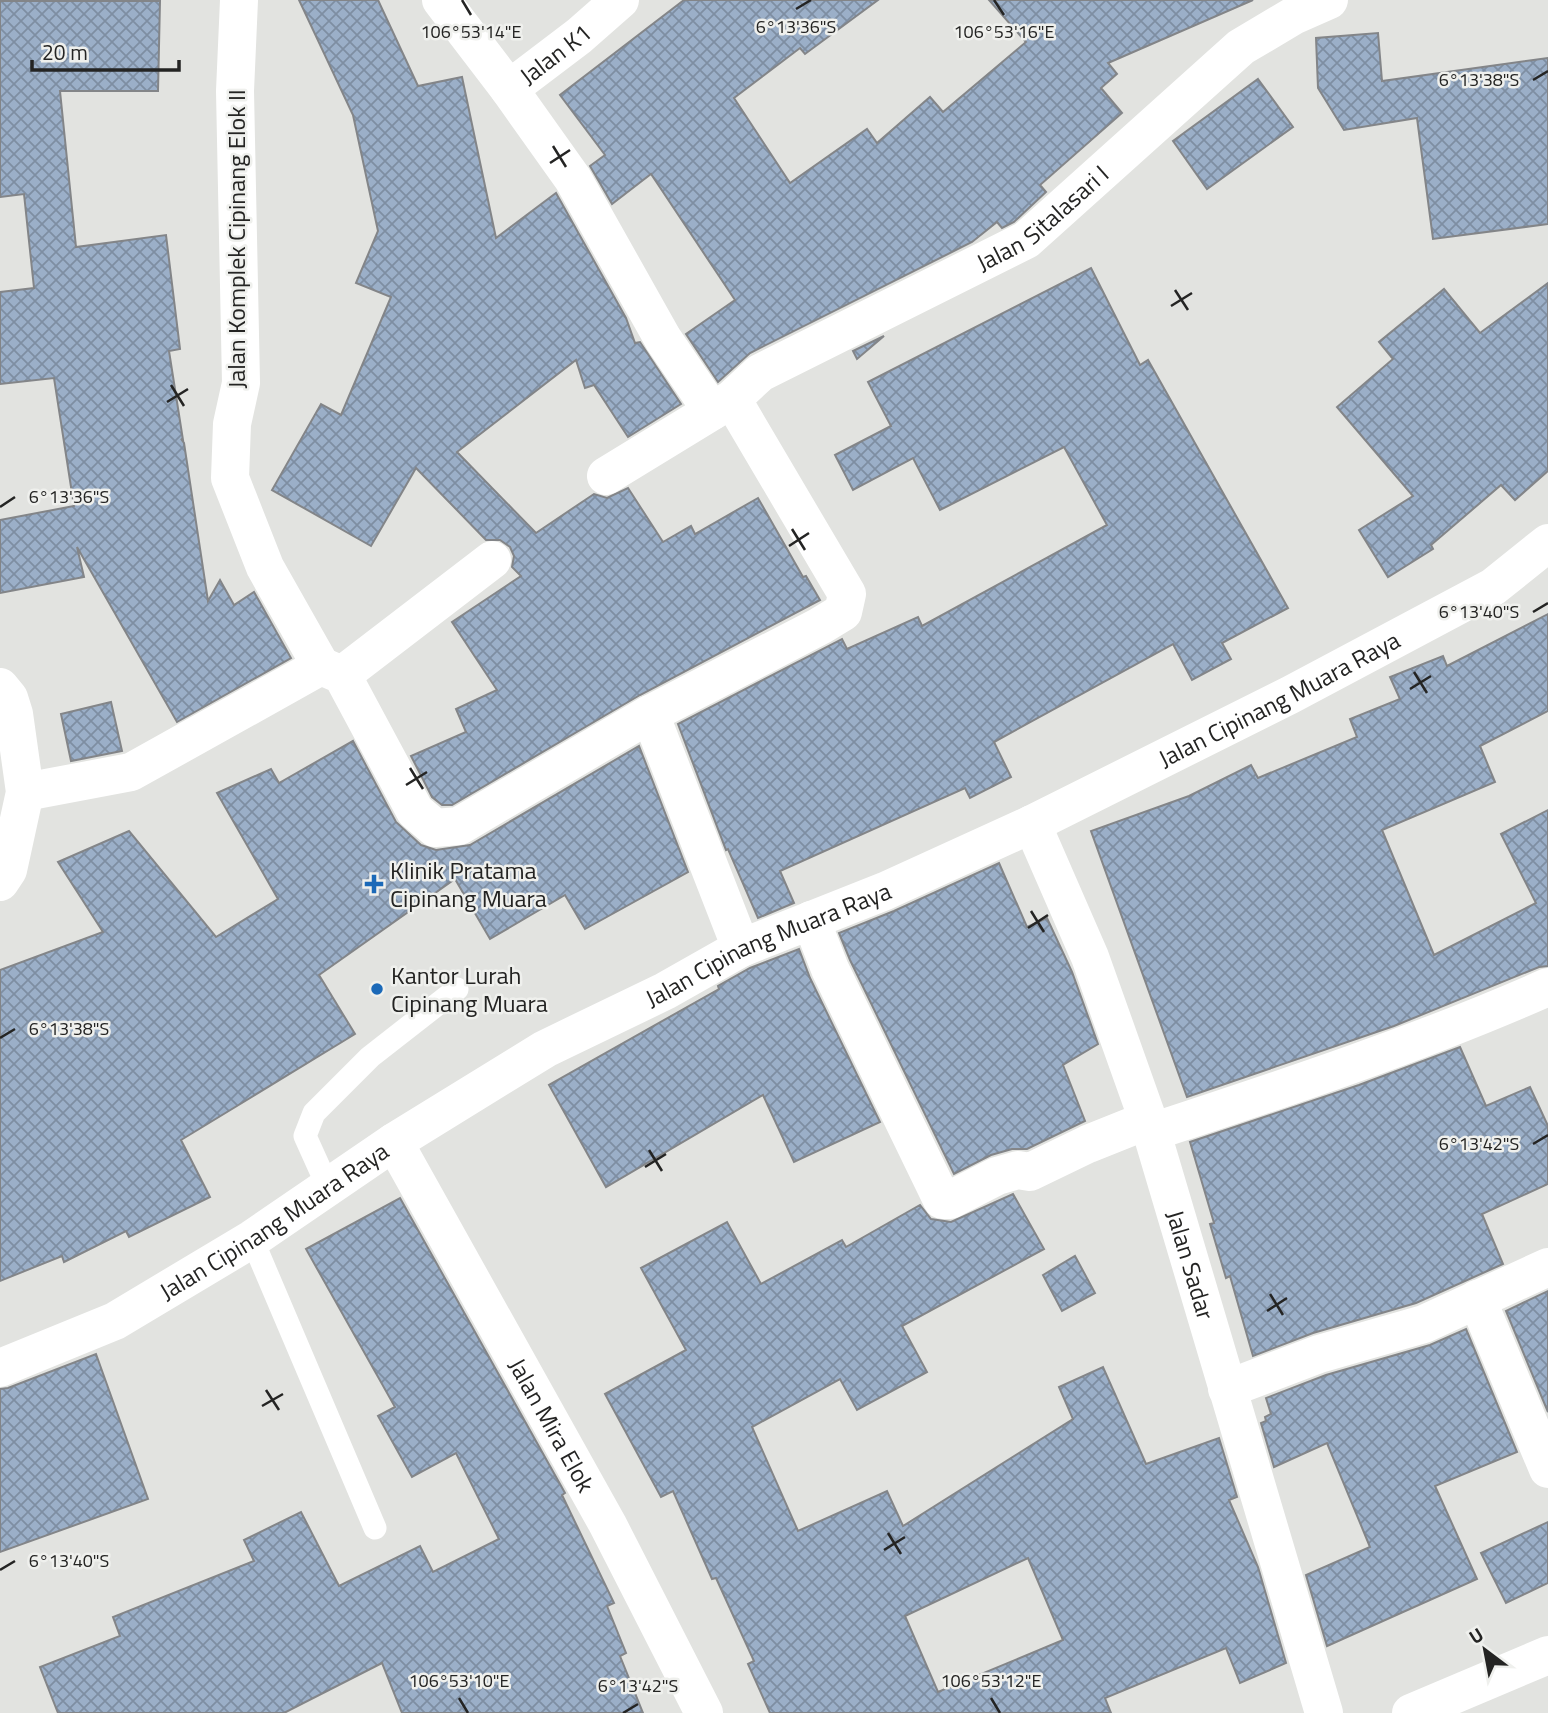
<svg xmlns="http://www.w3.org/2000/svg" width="1548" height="1713" viewBox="0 0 1548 1713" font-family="'Titillium Web',sans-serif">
	<defs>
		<pattern id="building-cross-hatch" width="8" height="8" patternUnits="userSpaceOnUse" patternTransform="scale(1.75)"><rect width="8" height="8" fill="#9bafc8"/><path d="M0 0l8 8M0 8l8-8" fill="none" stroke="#7e8ea2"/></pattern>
	</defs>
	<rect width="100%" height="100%" fill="#e2e3e0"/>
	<!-- building -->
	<g fill="url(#building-cross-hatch)" stroke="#838588" stroke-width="2" fill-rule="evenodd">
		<polygon points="299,0 378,0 418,86 462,77 496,238 556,193 626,318 635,343 640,342 681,404 628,437 594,385 585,388 576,360 457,452 536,533 594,494 607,498 628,488 663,542 691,526 695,534 758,498 803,577 806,576 820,600 640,695 452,805 442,805 432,797 411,756 466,732 456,709 497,690 452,622 521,576 512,567 514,556 510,547 500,540 486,540 416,468 371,546 272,490 321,404 341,415 391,297 356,283 378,231 353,115"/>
		<polygon points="684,0 878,0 805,54 800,48 734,98 790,183 867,129 877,143 930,97 943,112 1026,42 989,0 1253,0 1108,63 1117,74 1101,88 1122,113 1040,185 1046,192 1014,222 1002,228 997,222 972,242 750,353 718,382 686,334 735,300 651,174 612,204 590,166 605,155 560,95"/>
		<polygon points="0,1 160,1 158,91 60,91 76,247 166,235 180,349 169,351 183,440 181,439 184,443 208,601 220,580 234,605 254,592 291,658 177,722 77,547 84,577 0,593 0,520 74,506 54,378 0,384 0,292 34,288 24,194 0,197"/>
		<polygon points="1378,33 1382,81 1548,58 1548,224 1433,239 1417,118 1344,130 1318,88 1316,38"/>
		<polygon points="1258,79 1293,127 1207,189 1173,141"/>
		<polygon points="1091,268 1140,365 1148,360 1288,608 1222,643 1231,659 1192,680 1173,644 994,742 1011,777 970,798 965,788 780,871 794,903 758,918 728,849 726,850 678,724 842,639 847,649 918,617 922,626 1107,525 1064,447 940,510 913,458 853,490 835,455 891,426 868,382"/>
		<polygon points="1548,283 1548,471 1515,500 1501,485 1431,545 1433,549 1388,577 1359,530 1413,496 1337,407 1393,359 1379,342 1444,289 1480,333"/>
		<polygon points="884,336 857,359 853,351"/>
		<polygon points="1548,614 1548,711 1480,746 1495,782 1382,830 1434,955 1536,903 1501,834 1548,810 1548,966 1539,967 1394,1026 1187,1097 1091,831 1189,796 1251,765 1258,778 1357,737 1350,719 1400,699 1390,677 1443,656 1447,666"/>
		<polygon points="111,702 122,751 71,761 61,714"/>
		<polygon points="353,741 396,822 421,845 436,850 470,845 639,746 688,872 585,929 565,895 490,939 455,879 319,975 355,1034 181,1140 210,1197 129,1237 126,1231 64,1262 62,1256 0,1281 0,970 103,932 58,862 129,831 216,937 278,899 217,793 271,769 279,783"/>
		<polygon points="999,863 1027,927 1047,918 1072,972 1098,1044 1063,1065 1085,1121 1027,1149 1012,1149 991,1155 954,1174 850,960 839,933 894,911"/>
		<polygon points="799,949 810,978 880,1122 794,1162 763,1095 606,1187 549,1085 719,989 718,986 750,968"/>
		<polygon points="1460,1047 1486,1106 1530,1087 1548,1126 1548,1184 1482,1214 1503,1264 1416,1303 1313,1333 1253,1356 1230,1276 1226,1278 1210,1224 1214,1223 1190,1142 1359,1085"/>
		<path d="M1013 1194 1044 1249 902 1326 927 1372 857 1410 840 1379 752 1427 798 1531 887 1491 903 1526 1073 1419 1059 1387 1103 1367 1146 1464 1219 1438 1237 1497 1229 1500 1258 1567 1286 1663 1240 1683 1226 1648 1105 1698 1111 1713H770L748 1664 754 1661 716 1578 712 1579 673 1491 661 1497 605 1394 686 1350 641 1268 727 1222 761 1284 842 1240 846 1247 920 1205 931 1219 951 1222ZM1028 1558 1063 1640 938 1692 905 1616Z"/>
		<polygon points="400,1198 565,1493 562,1495 614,1603 607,1606 626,1653 620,1656 643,1713 402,1713 382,1663 284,1713 58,1713 40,1667 120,1636 113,1617 254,1561 244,1540 301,1512 339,1586 420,1546 433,1572 499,1539 456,1453 412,1477 378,1416 395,1407 306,1249"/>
		<polygon points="1075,1256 1095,1293 1062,1311 1043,1275"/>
		<polygon points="1548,1291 1548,1412 1506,1311"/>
		<polygon points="1466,1329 1517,1452 1435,1486 1477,1579 1327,1646 1306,1575 1370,1547 1327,1443 1274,1467 1261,1423 1266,1421 1265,1417 1271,1414 1266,1398 1326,1375 1430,1345"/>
		<polygon points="96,1354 148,1499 0,1552 0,1389 8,1388"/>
		<polygon points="1548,1522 1548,1583 1506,1603 1481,1553"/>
	</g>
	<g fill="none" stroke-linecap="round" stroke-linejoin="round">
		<!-- lane -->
		<g stroke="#fff" stroke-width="23">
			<polyline points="328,1187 305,1136 314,1113 370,1057 457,989"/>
			<polyline points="252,1239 375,1528"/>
		</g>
		<!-- street -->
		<g stroke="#fff" stroke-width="38">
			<polyline points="239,0 235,91 241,383 232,424 230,478 265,567 321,666"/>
			<path id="s1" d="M441 0 509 89 579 36 620 0"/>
			<polyline points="509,89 573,179 663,339 712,411"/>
			<path id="s2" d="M606 476 732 399 760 373 1026 240 1241 47 1295 15 1329 0"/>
			<polyline points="342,675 492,560"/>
			<polyline points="0,687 9,698 14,714 25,792 8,870 0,882"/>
			<polyline points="650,714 741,948"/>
			<polyline points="25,792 131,772 321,666 342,675 415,811 435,828 459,826 650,714 820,626 843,612 847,594 732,399"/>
			<path id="s3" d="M1032 824 1090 957 1148 1120 1324 1713"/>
			<polyline points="811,920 830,969 942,1200 950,1200 997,1176 1018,1170 1030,1172 1088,1144 1148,1120"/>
			<path d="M1152 1132C1286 1088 1419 1044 1548 987"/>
			<path id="s4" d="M394 1142 608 1525 704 1713"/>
			<polyline points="1477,1299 1548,1469"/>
			<polyline points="1227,1389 1319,1354 1424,1324 1548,1267"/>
		</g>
		<!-- secondary -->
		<path stroke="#fff" stroke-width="38" id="s5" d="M0 1368 115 1321 252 1239 394 1142 545 1049 665 991 741 948 885 891 1032 824 1290 695 1493 587 1548 543"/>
		<!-- primary -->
		<polyline stroke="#fff" stroke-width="38" points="1411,1713 1548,1655"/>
	</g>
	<!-- ticks -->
	<path fill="none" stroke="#242423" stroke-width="2.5" d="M462 0 471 15M994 0 1004 15M796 9 811 0M1533 80 1548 71M553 146 566 167M550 163 570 150M1175 290 1188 310M1171 306 1192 293M171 385 184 406M167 402 188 389M0 507 15 497M792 529 805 550M789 546 809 533M1533 612 1548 603M1414 672 1427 693M1410 689 1431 676M410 768 423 789M406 785 427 772M1031 911 1044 932M1028 928 1048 915M0 1038 15 1029M1533 1144 1548 1135M649 1150 662 1171M645 1167 666 1154M1270 1294 1283 1315M1267 1311 1287 1298M266 1390 279 1410M262 1406 283 1394M888 1533 901 1554M884 1550 905 1537M0 1570 15 1561M459 1698 468 1713M991 1698 1000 1713M623 1713 638 1704"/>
	<!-- markers -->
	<g fill="#1b69b8" stroke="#eff0ed" stroke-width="2.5">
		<path d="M370.5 873.5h7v7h7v7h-7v7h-7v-7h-7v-7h7z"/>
		<circle cx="377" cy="989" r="7"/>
	</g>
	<g text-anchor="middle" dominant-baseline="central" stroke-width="5" stroke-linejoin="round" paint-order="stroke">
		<!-- street labels -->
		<g font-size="24" fill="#242423" stroke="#eff0ed">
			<text stroke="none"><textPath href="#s1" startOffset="170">Jalan K1</textPath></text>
			<text stroke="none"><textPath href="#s2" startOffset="509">Jalan Sitalasari I</textPath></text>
			<text transform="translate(236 239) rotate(-90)">Jalan Komplek Cipinang Elok II</text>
			<text stroke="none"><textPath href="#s5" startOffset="1447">Jalan Cipinang Muara Raya</textPath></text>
			<text stroke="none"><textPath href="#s5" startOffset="880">Jalan Cipinang Muara Raya</textPath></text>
			<text stroke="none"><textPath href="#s5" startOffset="312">Jalan Cipinang Muara Raya</textPath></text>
			<text stroke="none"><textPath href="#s3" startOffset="469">Jalan Sadar</textPath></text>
			<text stroke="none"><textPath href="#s4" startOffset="324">Jalan Mira Elok</textPath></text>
		</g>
		<!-- poi labels -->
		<g font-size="24" fill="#242423" stroke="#eff0ed" text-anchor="start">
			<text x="390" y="870">Klinik Pratama<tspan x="390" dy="28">Cipinang Muara</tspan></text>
			<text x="391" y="975">Kantor Lurah<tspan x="391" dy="28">Cipinang Muara</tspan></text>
		</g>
	</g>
	<g font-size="18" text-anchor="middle" fill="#242423" stroke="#eff0ed" stroke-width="5" stroke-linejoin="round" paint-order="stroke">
		<text x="796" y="33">6°13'36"S</text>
		<text x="471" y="38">106°53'14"E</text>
		<text x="1004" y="38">106°53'16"E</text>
		<text x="1479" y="86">6°13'38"S</text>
		<text x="69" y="503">6°13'36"S</text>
		<text x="1479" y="618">6°13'40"S</text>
		<text x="69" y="1035">6°13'38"S</text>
		<text x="1479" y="1150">6°13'42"S</text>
		<text x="69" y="1567">6°13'40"S</text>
		<text x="459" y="1687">106°53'10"E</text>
		<text x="991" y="1687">106°53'12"E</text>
		<text x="638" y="1692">6°13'42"S</text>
	</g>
	<!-- north arrow -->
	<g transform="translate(1485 1650) rotate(328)" stroke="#eff0ed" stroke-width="5" paint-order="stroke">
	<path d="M0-5L12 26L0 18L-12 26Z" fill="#242423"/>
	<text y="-10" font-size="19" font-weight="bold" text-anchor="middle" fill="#242423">U</text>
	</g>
	<!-- scale -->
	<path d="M32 60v10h147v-10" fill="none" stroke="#242423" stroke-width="3.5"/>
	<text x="42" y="60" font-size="21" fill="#242423" stroke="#eff0ed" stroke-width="5" paint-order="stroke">20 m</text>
</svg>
